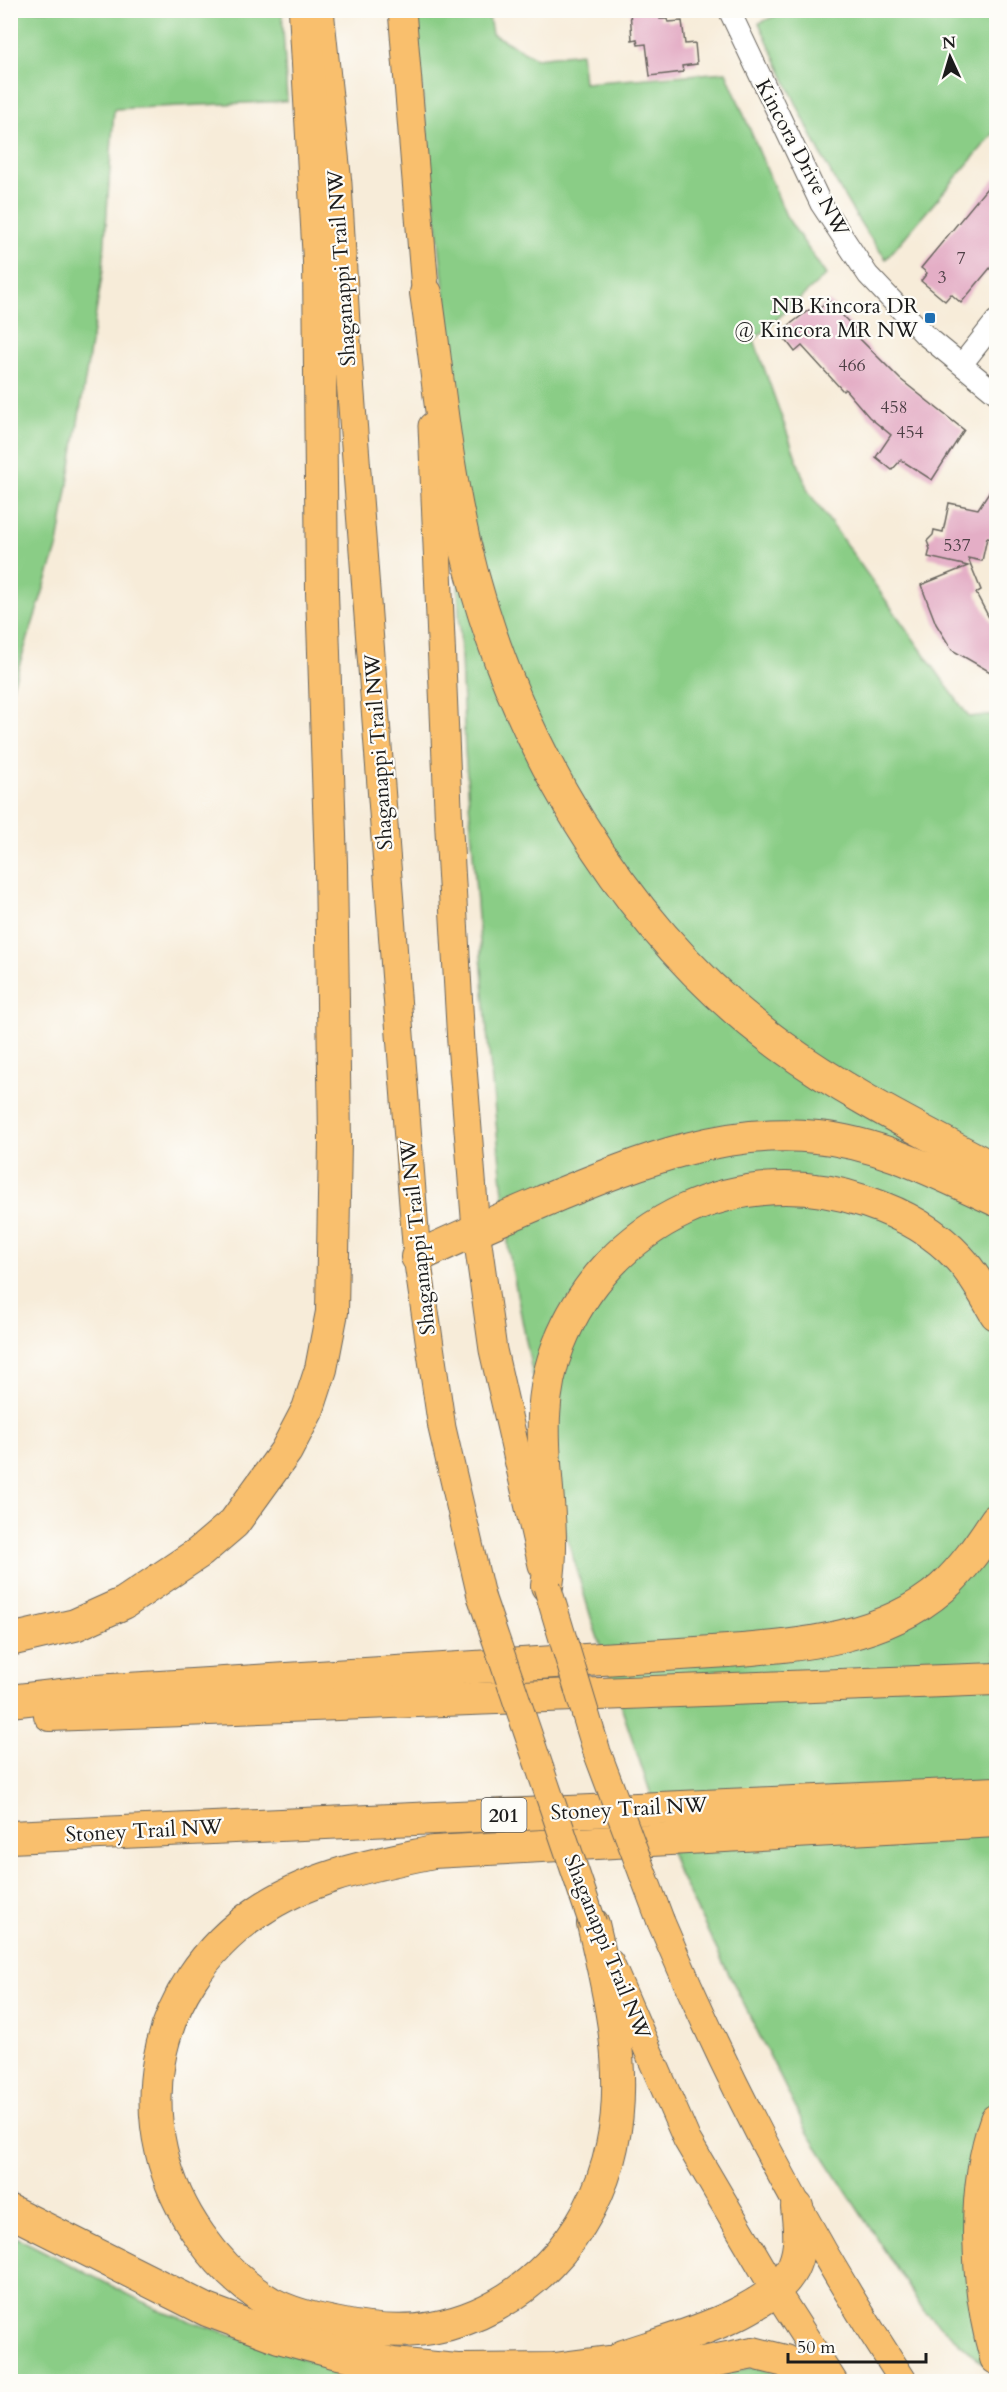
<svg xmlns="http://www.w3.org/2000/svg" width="1007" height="2392" viewBox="0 0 1007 2392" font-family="Cardo,serif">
	<rect width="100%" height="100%" fill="#fdfcf7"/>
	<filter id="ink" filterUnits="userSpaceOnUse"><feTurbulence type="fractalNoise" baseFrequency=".0167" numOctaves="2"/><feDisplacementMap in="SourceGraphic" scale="12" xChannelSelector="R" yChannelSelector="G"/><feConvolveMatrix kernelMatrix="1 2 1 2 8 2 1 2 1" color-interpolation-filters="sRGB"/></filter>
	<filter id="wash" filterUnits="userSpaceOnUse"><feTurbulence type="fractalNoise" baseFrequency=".008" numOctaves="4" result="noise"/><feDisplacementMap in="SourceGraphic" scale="24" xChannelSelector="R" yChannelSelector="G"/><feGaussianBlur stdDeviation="1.35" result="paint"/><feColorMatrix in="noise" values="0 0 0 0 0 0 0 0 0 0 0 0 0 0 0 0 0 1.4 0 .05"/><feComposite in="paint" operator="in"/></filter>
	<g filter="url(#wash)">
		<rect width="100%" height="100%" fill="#f7ecd9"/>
		<!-- green -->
		<g fill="#8acd86" stroke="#537451" stroke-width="1.5">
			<polygon points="11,10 282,11 287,101 114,109 103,270 58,545 11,691"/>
			<polygon points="413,11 488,11 492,34 536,58 581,53 584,83 726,72 786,216 826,275 754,340 808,491 969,717 996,714 996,2375 924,2311 808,2133 676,1868 592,1621 559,1511 509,1253 487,1032 465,751 446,306"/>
			<path d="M786 11H996V131L886 259C831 188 797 104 759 23Z"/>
			<polygon points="10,2234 163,2312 354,2375 401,2381 11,2381"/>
			<polygon points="756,2367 778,2373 791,2382 664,2382"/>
		</g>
		<g id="blocks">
			<!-- building -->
			<g fill="#e4aec6">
				<polygon points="630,10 659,10 660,19 667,19 668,22 682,21 685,44 695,43 697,64 682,66 683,72 650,76 646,44 638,45 637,39 632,40"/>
				<polygon points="996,177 996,261 961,303 951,294 945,301 921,281 927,273 921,268"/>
				<polygon points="829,301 857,331 854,333 900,379 964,430 932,480 901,460 892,470 876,457 891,435 869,417 845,389 843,391 802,346 795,352 785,339 789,336 784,329 809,310 812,314"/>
				<polygon points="996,481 996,540 987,538 982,561 968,558 981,590 976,593 996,631 996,665 992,673 952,650 936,624 921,585 968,566 928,557 930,549 927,541 933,535 934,530 943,532 949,503 978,509"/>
			</g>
		</g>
	</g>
	<g filter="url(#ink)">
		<use href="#blocks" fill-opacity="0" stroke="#69655e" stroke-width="1.5"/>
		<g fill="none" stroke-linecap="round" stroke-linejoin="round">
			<!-- minor casing -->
			<g stroke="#69655e" stroke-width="23">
				<g id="minor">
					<polyline points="729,10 821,204 868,275 924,334 996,393"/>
					<polyline points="962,364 996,321"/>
				</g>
			</g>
			<!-- major casing -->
			<g stroke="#69655e" stroke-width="29">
				<g id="major">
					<polyline points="320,10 338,184 347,341 417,1257 442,1428 481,1596"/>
					<polyline points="402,10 427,313"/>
					<polyline points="432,426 449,831 461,1043 476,1229 493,1350 542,1565"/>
					<path d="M661 1922C728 2082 808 2236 904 2382"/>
					<polyline points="610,1963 687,2140 775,2290 834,2382"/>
				</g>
			</g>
			<!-- highway casing -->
			<g stroke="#69655e" stroke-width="34">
				<g id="highway">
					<path d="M426 293C438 375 445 460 464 541 508 731 620 928 780 1045 847 1094 923 1131 996 1170"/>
					<path d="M417 1257C463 1235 511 1215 558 1195 641 1161 726 1127 817 1137 881 1143 939 1174 996 1200"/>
					<path d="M547 1586C560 1504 525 1429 559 1344 608 1221 741 1158 867 1202 900 1213 934 1231 959 1258 974 1274 985 1295 996 1314"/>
					<polyline points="10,1640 75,1625 124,1603 200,1552 234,1523 286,1451 308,1409 321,1369 332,1312 335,1140 331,865 322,592 319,261 305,10"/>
					<path d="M10 1701 96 1691 728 1651C802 1645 883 1639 942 1588 964 1568 980 1544 996 1520"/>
					<polyline points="50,1715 996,1679"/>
					<polyline points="10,1837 996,1793"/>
					<path d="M593 1924C610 1995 628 2073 612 2146 594 2235 522 2312 432 2328 400 2334 366 2330 334 2323 313 2319 290 2313 271 2303 242 2286 219 2263 200 2236 123 2128 148 1985 259 1911 310 1876 373 1865 433 1852L996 1821"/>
					<path d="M996 2120C971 2190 976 2287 996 2358"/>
					<polyline points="10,2211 207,2310 279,2337 334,2352 393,2364 457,2370 554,2369 608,2362 692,2365 753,2353 785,2361 816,2382"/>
					<path d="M623 2356C669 2340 775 2313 794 2265 802 2246 799 2227 797 2207"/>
				</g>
			</g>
			<!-- minor -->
			<use href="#minor" stroke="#fff" stroke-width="21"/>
			<!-- major -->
			<use href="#major" stroke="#f9bf6d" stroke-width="27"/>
			<!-- highway -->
			<use href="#highway" stroke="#f9bf6d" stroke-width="32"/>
			<!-- major-bridge casing -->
			<g stroke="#69655e" stroke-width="29" stroke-linecap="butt">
				<g id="major-bridge">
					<polyline points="547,1586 597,1752 661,1922"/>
					<polyline points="481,1596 593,1924"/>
				</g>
			</g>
			<!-- major-bridge -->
			<use href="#major-bridge" stroke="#f9bf6d" stroke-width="27"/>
		</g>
	</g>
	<!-- markers -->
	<rect fill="#1f6fb2" stroke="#fdfcf7" stroke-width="2" x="924" y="312" width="12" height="12" rx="3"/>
	<g text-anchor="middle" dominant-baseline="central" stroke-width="4.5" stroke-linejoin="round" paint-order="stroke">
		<!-- number labels -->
		<g font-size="18" fill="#4e4046">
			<text x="961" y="258">7</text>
			<text x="942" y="277">3</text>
			<text x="852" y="365">466</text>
			<text x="894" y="407">458</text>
			<text x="910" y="432">454</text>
			<text x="957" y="545">537</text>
		</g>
		<!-- shield labels -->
		<rect fill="#fdfcf7" stroke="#605f5e" stroke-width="1.5" x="481.5" y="1798" width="45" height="34" rx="4.5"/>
		<g font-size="20" font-weight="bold" fill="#1c1c1c">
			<text x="504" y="1815">201</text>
		</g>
		<!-- street labels -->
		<g font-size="21" fill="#1c1c1c" stroke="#fdfcf7">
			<text transform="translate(802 158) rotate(62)">Kincora Drive NW</text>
			<text transform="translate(342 268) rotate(-94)">Shaganappi Trail NW</text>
			<text transform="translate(379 752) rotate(-94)">Shaganappi Trail NW</text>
			<text transform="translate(418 1237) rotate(-96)">Shaganappi Trail NW</text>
			<text transform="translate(629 1809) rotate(-3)">Stoney Trail NW</text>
			<text transform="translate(144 1831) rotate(-3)">Stoney Trail NW</text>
			<text transform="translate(607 1947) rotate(68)">Shaganappi Trail NW</text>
		</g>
		<!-- poi labels -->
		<g font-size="21" fill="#1c1c1c" stroke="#fdfcf7" text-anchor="end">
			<text x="918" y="306">NB Kincora DR<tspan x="918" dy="24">@ Kincora MR NW</tspan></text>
		</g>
	</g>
	<!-- margin -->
	<rect width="1007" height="2392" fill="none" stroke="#fdfcf7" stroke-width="36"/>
	<!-- north arrow -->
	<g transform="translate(950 57) rotate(356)" stroke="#fdfcf7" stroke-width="4.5" paint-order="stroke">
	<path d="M0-4.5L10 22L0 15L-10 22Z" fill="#1c1c1c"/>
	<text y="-9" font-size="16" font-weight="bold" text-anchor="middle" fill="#1c1c1c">N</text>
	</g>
	<!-- scale -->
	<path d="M788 2353v9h138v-9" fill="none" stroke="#1c1c1c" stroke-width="3"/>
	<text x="797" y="2353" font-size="18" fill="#1c1c1c" stroke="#fdfcf7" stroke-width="4.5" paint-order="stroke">50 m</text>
</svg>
